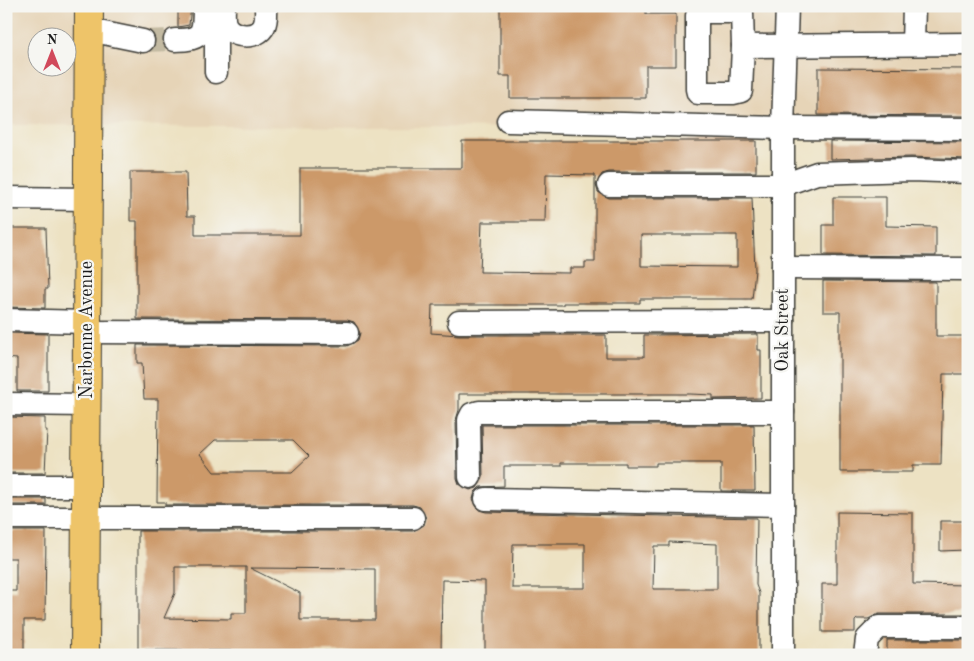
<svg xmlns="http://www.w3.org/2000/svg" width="974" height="661" viewBox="0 0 974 661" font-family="'Old Standard TT',serif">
	<rect width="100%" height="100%" fill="#f6f6f2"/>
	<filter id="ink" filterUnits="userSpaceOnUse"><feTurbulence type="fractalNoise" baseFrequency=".02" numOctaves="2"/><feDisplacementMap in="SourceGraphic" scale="10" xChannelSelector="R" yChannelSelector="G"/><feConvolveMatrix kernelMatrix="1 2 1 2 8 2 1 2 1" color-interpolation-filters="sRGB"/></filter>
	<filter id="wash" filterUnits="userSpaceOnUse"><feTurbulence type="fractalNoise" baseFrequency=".0096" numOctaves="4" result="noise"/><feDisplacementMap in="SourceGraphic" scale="20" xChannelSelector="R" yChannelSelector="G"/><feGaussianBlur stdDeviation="1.12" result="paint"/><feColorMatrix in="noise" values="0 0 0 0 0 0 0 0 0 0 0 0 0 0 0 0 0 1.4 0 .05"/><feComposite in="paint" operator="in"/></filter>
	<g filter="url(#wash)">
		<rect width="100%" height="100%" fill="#ede2c3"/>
		<!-- built -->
		<path fill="#e6d4b7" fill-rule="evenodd" d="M6 6H968V130L6 125ZM38 38H68V68H38Z"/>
		<g id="blocks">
			<!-- building -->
			<g fill="#cc9969" fill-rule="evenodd">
				<polygon points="178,6 191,6 189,25 178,27"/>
				<polygon points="500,6 646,6 646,14 676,14 676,66 646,66 646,98 510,98 510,76 500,76"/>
				<polygon points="153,33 164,33 162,40 164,48 154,48 156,37"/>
				<polygon points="818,68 968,69 968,116 818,115"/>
				<path d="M462 141H756V172H609L602 174 596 185 598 192 609 198H752L755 270 752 299H640V303H563V305H432L431 333 459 335H606V357H644V335L758 334V350H761V398L713 399V395L690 394H459V410L456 420 457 478 459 484 470 490 477 488 483 477 482 425H754L755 491H721V463H656V466H626V463H561V466H504V486L480 487 475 492 473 499 479 510 486 512 757 518 756 585 759 593V654L485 655V581L442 580 441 655H424V652L138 650V531H413L424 525 426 518 420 507 413 505H165V502H157L158 399H144L142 363H137V345L347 346 358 340 360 333 354 322 347 320 137 319V221H130V172H186L187 216H195V235H300V168H462ZM546 174 595 175V262H585V268H570V273L480 272 482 222H545ZM641 235H737V267L641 266ZM215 440H293L309 456 292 472H214L200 454ZM669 542 717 544V589H653L654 546H669ZM513 544H585V588H512ZM175 567H246V613H231V619L164 618 175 593ZM250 568 375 569V620H300V593Z"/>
				<polygon points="830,141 968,142 968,159 911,157 830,159"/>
				<polygon points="833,197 886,197 886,226 936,227 936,256 823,255 823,225 833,225"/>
				<polygon points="6,228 46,228 48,289 45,289 45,308 6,307"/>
				<polygon points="823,281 936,282 936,336 968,336 968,374 943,374 941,465 913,465 913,472 840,472 840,312 823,312"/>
				<polygon points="6,333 48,334 48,391 17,391 17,359 6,358"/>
				<polygon points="6,417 45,418 45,430 47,430 45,473 6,473"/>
				<rect x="6" y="499" width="40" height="6"/>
				<polygon points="837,512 913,513 913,584 968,585 968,614 879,614 868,619 857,619 855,621 855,632 822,632 822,584 837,584"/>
				<polygon points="940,521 966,521 966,550 940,551"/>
				<polygon points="6,531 46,531 45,620 24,620 24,655 6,655 6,591 16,591 16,558 6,558"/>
				<rect x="887" y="640" width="81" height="15"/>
			</g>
		</g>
	</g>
	<g filter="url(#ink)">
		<use href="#blocks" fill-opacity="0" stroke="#3b3a35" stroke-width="1"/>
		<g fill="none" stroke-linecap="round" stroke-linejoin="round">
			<!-- minor-tunnel -->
			<polyline stroke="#c3baa2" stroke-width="22" stroke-dasharray="22 11" stroke-linecap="butt" points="143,41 175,40"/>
			<!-- minor casing -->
			<g stroke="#3b3a35" stroke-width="25">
				<g id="minor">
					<path d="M224 6C224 12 223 21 226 26 233 38 258 39 264 26 267 20 266 13 266 6"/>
					<polyline points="216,10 216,72"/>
					<polygon points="701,12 742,12 743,46 741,91 733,93 698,93 697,89 697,16"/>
					<polyline points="89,30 143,41"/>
					<path d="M175 40C203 40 204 33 204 6"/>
					<polyline points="913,44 914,6"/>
					<polyline points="743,46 968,44"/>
					<polyline points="508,121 783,128 968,129"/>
					<polyline points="609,185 783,185 817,173 911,170 968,172"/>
					<polyline points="6,198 88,199"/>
					<polyline points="783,268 968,269"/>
					<polyline points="6,320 87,322"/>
					<polyline points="459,322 783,321"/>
					<polyline points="87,332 347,333"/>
					<polyline points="6,404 87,405"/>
					<polyline points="470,477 469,420 472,414 479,412 783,412"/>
					<polyline points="6,486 86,486"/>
					<polyline points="486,499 783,505"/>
					<polyline points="6,518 413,518"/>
					<polyline points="783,655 783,128 787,6"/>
					<polyline points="865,655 867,639 879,627 968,627"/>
				</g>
			</g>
			<!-- major casing -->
			<g stroke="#3b3a35" stroke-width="30">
				<polyline id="major" points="85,655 89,6"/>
			</g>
			<!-- minor -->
			<use href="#minor" stroke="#fff" stroke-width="22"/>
			<!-- major -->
			<use href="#major" stroke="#eec469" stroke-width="28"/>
		</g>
	</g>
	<g text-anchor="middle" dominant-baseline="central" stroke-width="4.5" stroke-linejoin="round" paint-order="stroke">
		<!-- street labels -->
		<g font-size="18" fill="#1c1c1c" stroke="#f6f6f2">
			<text transform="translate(87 330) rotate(-90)">Narbonne Avenue</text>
			<text transform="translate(783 330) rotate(-90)">Oak Street</text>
		</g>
	</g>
	<!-- margin -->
	<rect width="974" height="661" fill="none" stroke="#f6f6f2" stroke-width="25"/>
	<!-- north arrow -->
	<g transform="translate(52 52)"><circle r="24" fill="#f6f6f2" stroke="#9f9f9c"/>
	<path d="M0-4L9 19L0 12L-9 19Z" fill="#d1495b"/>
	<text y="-8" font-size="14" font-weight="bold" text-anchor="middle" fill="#1c1c1c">N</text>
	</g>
</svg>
